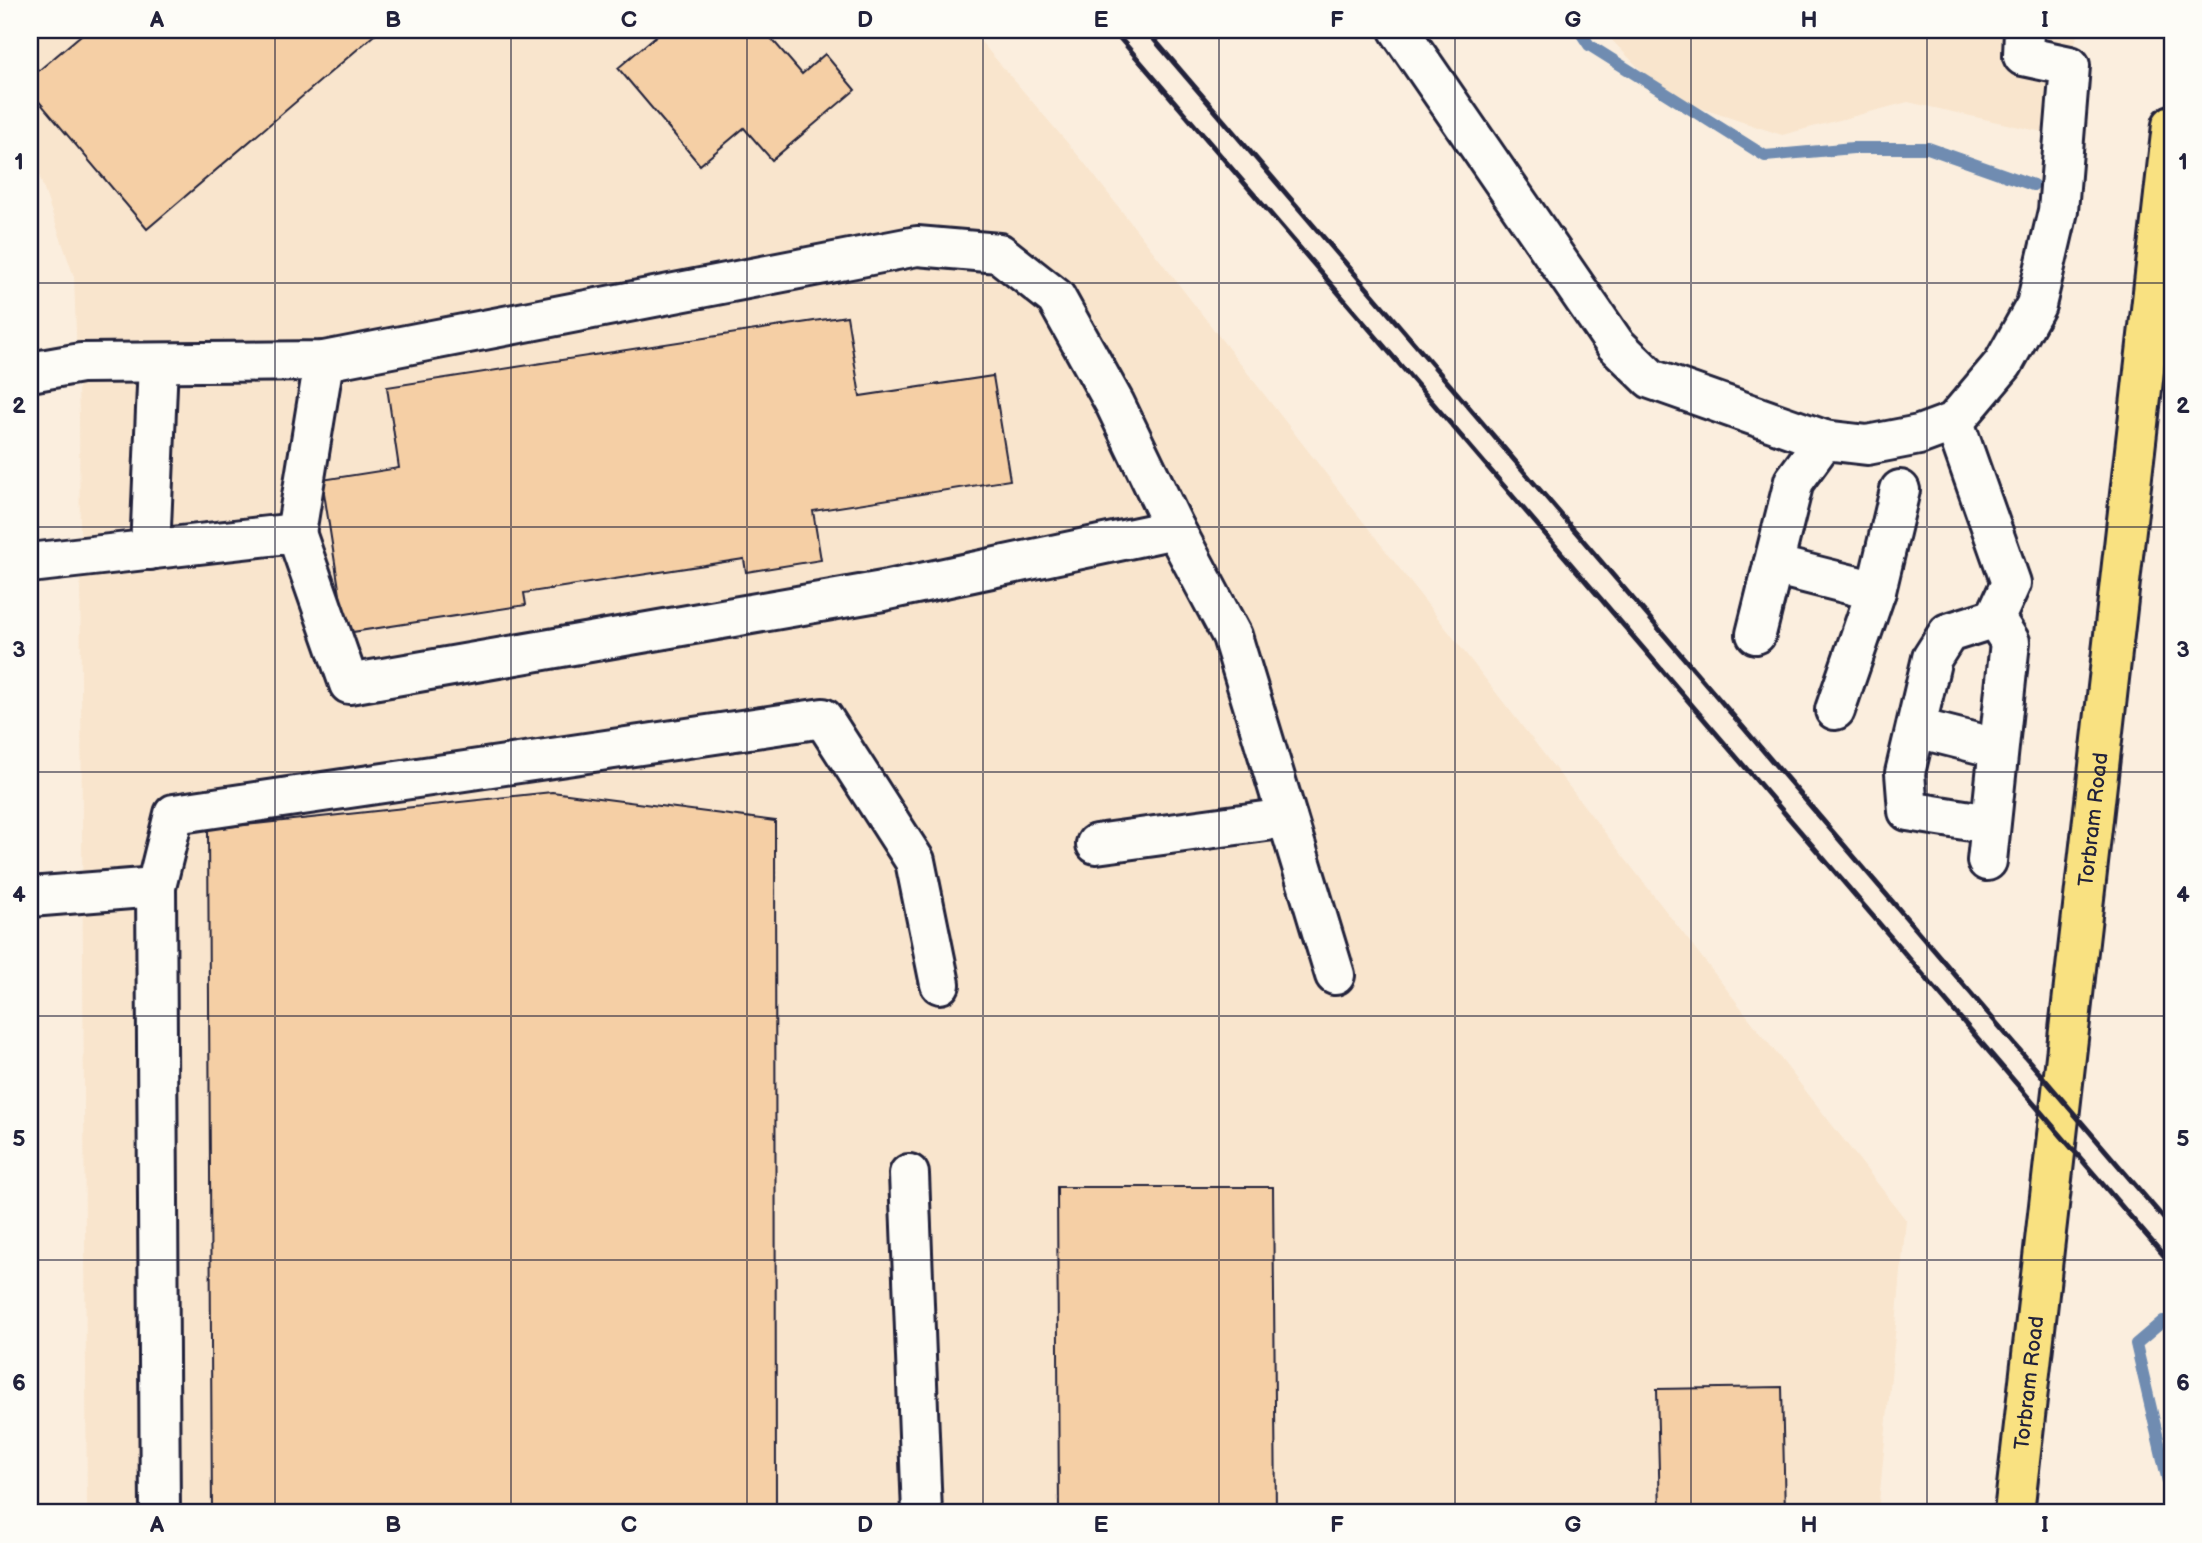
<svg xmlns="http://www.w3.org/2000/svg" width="2202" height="1543" viewBox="0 0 2202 1543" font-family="'Balsamiq Sans',sans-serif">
	<rect width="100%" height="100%" fill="#fbeede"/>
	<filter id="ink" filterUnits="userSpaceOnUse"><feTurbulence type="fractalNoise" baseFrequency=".0143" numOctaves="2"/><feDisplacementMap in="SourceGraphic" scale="14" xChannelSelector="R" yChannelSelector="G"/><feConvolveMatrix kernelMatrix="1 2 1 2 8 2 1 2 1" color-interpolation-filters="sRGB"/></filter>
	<g filter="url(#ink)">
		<!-- built -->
		<g fill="#f9e5cd">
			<polygon points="30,30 971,30 1082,160 1906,1220 1878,1513 87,1513 79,416 74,277 30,149"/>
			<polygon points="1602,30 2078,30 2056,135 1908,102 1782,135 1667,97"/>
		</g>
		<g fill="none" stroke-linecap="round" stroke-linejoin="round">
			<!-- stream -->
			<g stroke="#6f8cb1" stroke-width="12">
				<polyline points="1579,30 1589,45 1765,156 1853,148 1928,148 2033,185"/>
				<polyline points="2163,1321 2136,1344 2172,1499"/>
			</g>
		</g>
		<!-- building -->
		<g fill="#f5cfa5" stroke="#22223b" stroke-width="2">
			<polygon points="87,30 380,30 147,229 30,91 30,78"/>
			<polygon points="663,30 764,30 802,74 825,54 855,90 772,160 744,128 700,165 618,68"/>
			<polygon points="847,316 860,396 993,376 1010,480 813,511 821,560 746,572 744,559 524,593 526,605 346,633 322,480 399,468 387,387"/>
			<polygon points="552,792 775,821 776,1513 212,1513 208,829"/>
			<polygon points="1057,1187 1273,1187 1276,1513 1059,1513"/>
			<polygon points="1782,1387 1785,1513 1660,1513 1657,1389"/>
		</g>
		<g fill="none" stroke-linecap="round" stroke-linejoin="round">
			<!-- minor casing -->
			<g stroke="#22223b" stroke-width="44">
				<g id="minor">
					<polyline points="1399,30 1615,344 1651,379 1824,440"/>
					<polyline points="30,372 81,363 324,361 917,246 999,253 1056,298 1115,404 1175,529"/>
					<polyline points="1954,422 2011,583 1995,618 2010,642 1987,861"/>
					<polyline points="296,533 324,361"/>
					<polyline points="150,550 158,363"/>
					<polyline points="30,563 296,533 349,684 883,591 1175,529 1232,636 1335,975"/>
					<polyline points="1773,565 1876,591 1835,710"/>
					<polyline points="1876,591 1900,490"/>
					<polyline points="1756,634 1794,481 1824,440 1867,445 1919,435 1954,422 2003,364 2036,305 2058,211 2070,66 2023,56 2024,30"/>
					<polyline points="1917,728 1996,748"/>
					<polyline points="1990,824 1908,811 1905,773 1932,658 1948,633 1995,618"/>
					<polyline points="1096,844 1287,818"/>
					<polyline points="156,887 174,814 823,718 915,861 940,984"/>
					<polyline points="30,897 156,887 160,1513"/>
					<polyline points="909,1174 922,1513"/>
				</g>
			</g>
			<!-- major casing -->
			<g stroke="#22223b" stroke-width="44">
				<g id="major">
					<path id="s1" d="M2014 1513 2172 125"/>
				</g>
			</g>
			<!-- minor -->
			<use href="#minor" stroke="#fdfcf7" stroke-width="38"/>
			<!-- major -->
			<use href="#major" stroke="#f9e181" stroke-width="38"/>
			<!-- rail -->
			<g stroke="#22223b" stroke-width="5">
				<polyline points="1113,30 2172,1265"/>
				<polyline points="1146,30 2172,1228"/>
			</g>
		</g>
	</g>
	<!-- grid -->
	<path fill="none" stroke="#22223b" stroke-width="2" stroke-opacity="0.55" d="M275 30V1513M511 30V1513M747 30V1513M983 30V1513M1219 30V1513M1455 30V1513M1691 30V1513M1927 30V1513M30 283H2172M30 527H2172M30 772H2172M30 1016H2172M30 1260H2172"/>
	<g text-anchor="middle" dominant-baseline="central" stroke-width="7" stroke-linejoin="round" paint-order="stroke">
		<!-- street labels -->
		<g font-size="21" fill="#22223b" stroke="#fdfcf7">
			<text stroke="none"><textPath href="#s1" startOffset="698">Torbram Road</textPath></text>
			<text stroke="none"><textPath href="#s1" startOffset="131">Torbram Road</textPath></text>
		</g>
	</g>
	<!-- margin -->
	<rect width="2202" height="1543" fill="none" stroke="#fdfcf7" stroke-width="77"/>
	<rect x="38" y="38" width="2126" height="1466" fill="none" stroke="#22223b" stroke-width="2.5"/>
	<g font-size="23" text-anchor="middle" font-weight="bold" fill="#22223b">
		<text x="157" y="27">A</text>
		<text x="393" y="27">B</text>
		<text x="629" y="27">C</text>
		<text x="865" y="27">D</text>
		<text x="1101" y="27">E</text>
		<text x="1337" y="27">F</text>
		<text x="1573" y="27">G</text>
		<text x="1809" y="27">H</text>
		<text x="2045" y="27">I</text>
		<text x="19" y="169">1</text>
		<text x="2183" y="169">1</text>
		<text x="19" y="413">2</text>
		<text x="2183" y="413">2</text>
		<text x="19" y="657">3</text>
		<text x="2183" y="657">3</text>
		<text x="19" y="902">4</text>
		<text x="2183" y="902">4</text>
		<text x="19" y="1146">5</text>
		<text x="2183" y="1146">5</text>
		<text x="19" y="1390">6</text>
		<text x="2183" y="1390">6</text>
		<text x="157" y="1532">A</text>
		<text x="393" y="1532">B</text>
		<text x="629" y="1532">C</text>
		<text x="865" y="1532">D</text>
		<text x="1101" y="1532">E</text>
		<text x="1337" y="1532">F</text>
		<text x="1573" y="1532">G</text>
		<text x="1809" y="1532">H</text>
		<text x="2045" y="1532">I</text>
	</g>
</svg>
